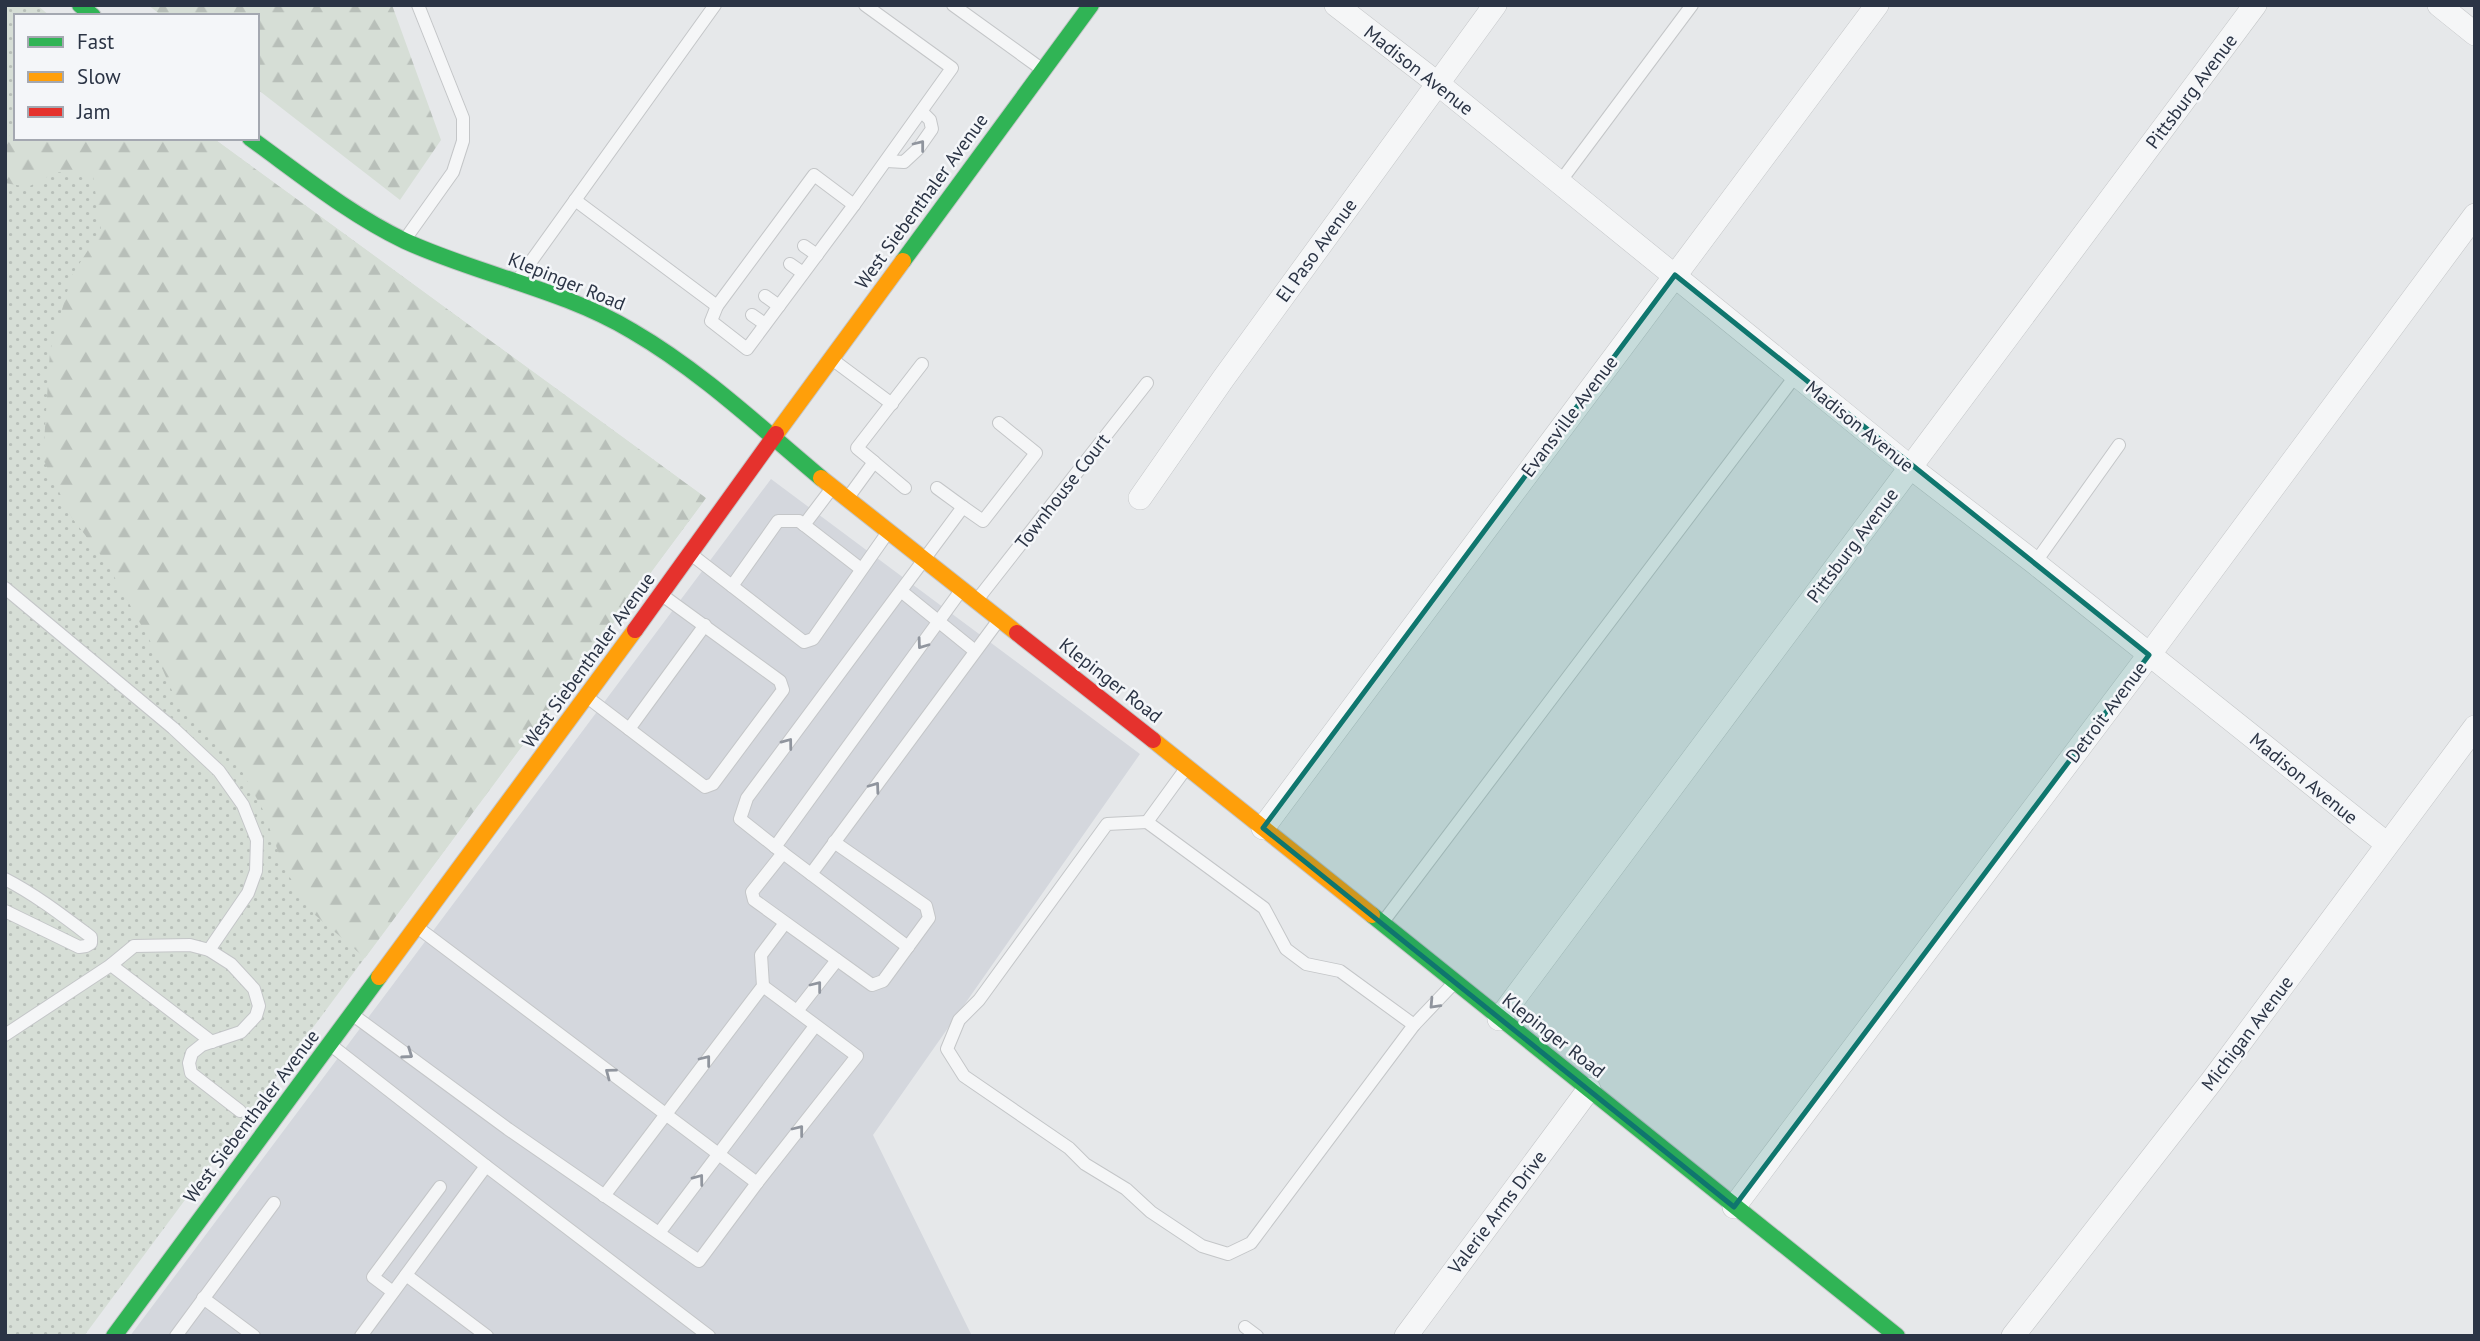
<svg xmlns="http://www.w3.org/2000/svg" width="2480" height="1341" viewBox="0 0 2480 1341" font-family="'PT Sans',sans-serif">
	<defs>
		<pattern id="grass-dots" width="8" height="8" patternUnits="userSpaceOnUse" patternTransform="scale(1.75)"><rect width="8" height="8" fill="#d6ded6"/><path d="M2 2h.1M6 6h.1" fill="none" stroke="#b8bfb9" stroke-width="1.8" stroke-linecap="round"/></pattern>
		<pattern id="forest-firs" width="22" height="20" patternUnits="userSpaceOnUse" patternTransform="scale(1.75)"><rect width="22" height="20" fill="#d6ded6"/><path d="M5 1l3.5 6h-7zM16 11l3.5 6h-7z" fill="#b8bfb9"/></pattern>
	</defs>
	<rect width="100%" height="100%" fill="#e6e8ea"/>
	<!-- built -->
	<polygon fill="#d4d7dd" points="771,479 1140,754 873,1135 972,1336 130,1336"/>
	<!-- grass -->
	<polygon fill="url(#grass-dots)" points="5,5 37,5 50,16 16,16 16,138 213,138 706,498 84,1336 5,1336"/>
	<!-- forest -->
	<g fill="url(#forest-firs)">
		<polygon points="148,5 392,5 441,140 400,200 257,89 257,16 162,16"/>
		<polygon points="16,127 16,138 213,138 706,498 365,958 314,914 285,870 262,808 233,755 181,711 150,641 106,562 72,518 43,459 50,351 72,275 101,230 93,176 57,172 28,187 5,183 5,141"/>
	</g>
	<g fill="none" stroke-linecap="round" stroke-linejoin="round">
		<!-- lane casing -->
		<g stroke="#c4c6c8" stroke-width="14">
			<g id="lane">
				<polyline points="953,5 1043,70"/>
				<polyline points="887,161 904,162 918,149 932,129 930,120 922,112"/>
				<polyline points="1560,182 1692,5"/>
				<polyline points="575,200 717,306 814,175 854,205 952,68 865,5"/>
				<polyline points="406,238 453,172 463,141 463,118 418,5"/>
				<polyline points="804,246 817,255"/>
				<polyline points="790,264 803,273"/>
				<polyline points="517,281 715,5"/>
				<polyline points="765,296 779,306"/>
				<polyline points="717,306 711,321 747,349 854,205"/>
				<polyline points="752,315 765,324"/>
				<polyline points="833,360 892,404"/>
				<polyline points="874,462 857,448 922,364"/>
				<polyline points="937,488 963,507"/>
				<polyline points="847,499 874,462 905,488"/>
				<polyline points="804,525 832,488"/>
				<polyline points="692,555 804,642 813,639 888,532"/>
				<polyline points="2035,563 2119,445"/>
				<polyline points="732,586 778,521 799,521 861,569"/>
				<polyline points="5,588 173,728 219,771 243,805 257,840 256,871 248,893 209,950"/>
				<polyline points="901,591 975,651"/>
				<polyline points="977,600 1147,383"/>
				<polyline points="587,697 705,787 713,784 783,690 780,681 662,595"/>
				<polyline points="629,729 705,625"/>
				<polyline points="1187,767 1147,822 1264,908 1286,949 1306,964 1340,971 1414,1025"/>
				<polyline points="1147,822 1107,824 979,1000 959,1020 947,1049 964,1076 1069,1148 1085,1164 1126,1189 1151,1212 1202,1246 1228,1254 1251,1243 1414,1025 1454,983"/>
				<polyline points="834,842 926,906 929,918 883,981 872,985 754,900 752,892 783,853 740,819 747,798 963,507 983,521 1036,453 999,423"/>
				<polyline points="775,847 962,589"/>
				<polyline points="783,853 908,947"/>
				<polyline points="811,874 998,621"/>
				<path d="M5 879C36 895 63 916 91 937V943L86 946 79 947 5 911"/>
				<polyline points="1383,922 1796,375"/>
				<polyline points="111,965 212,1042"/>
				<polyline points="797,1011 837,960"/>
				<polyline points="353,1015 508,1129 699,1261 757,1183 417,927"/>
				<polyline points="5,1035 111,965 134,946 190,945 209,950 231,964 254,989 259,1006 256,1016 241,1032 202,1045 192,1053 189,1063 191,1073 240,1111"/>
				<polyline points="332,1046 486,1166 709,1336"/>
				<polyline points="757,1183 857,1056 763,986"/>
				<polyline points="604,1196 763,986 761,955 785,923"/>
				<polyline points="659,1233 815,1026"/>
				<polyline points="406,1275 487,1336"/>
				<polyline points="393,1292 373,1277 440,1187"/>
				<polyline points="203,1298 254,1336"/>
				<polyline points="1245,1327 1257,1336"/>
				<polyline points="176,1336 274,1203"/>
				<polyline points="361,1336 486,1166"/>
			</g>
		</g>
		<!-- street casing -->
		<g stroke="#c4c6c8" stroke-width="24">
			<g id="street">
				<polyline points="1336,5 1437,83 1910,467 2035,563 2387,844"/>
				<polyline points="2439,5 2475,34"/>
				<polyline points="1140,498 1223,379 1495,5"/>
				<polyline points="1263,828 1877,5"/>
				<polyline points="1499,1019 2255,5"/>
				<polyline points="1734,1207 2149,655 2475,215"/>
				<polyline points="1406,1336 1589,1089"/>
				<polyline points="2013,1336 2211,1082 2475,727"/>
			</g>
		</g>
		<!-- fast casing -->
		<g stroke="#c4c6c8" stroke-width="18">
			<g id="fast">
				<polyline points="80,5 93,16"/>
				<path d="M250 138C300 174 349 214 405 241 479 275 562 289 632 331 701 371 760 427 821 478"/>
				<polyline points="903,261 1091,5"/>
				<polyline points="1372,915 1897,1336"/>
				<polyline points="114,1336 379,977"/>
			</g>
		</g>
		<!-- slow casing -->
		<g stroke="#c4c6c8" stroke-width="18">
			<g id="slow">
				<polyline points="776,434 903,261"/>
				<polyline points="821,478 1017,633"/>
				<polyline points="1153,740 1372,915"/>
				<polyline points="379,977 635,630"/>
			</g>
		</g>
		<!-- jam casing -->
		<g stroke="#c4c6c8" stroke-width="18">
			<g id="jam">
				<polyline points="635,630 776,434"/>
				<polyline points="1017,633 1153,740"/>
			</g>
		</g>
		<!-- lane -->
		<use href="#lane" stroke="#f5f6f7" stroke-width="12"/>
		<!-- street -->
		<use href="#street" stroke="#f5f6f7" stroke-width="23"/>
		<!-- fast -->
		<use href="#fast" stroke="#30b455" stroke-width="16"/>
		<!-- slow -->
		<use href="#slow" stroke="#ff9f0a" stroke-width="16"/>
		<!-- jam -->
		<use href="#jam" stroke="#e5322d" stroke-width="16"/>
	</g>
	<!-- one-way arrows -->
	<defs><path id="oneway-chevron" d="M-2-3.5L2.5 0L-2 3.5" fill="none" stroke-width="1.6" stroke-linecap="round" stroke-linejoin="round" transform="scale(1.75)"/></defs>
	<g stroke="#90959e">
		<use href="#oneway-chevron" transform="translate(920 145) rotate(-52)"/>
		<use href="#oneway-chevron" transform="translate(922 644) rotate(126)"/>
		<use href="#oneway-chevron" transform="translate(788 743) rotate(-53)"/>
		<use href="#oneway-chevron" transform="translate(875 787) rotate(-54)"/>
		<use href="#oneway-chevron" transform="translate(817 986) rotate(-52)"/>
		<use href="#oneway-chevron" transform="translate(1434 1004) rotate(133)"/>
		<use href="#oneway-chevron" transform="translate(408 1054) rotate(35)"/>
		<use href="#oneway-chevron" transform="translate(706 1060) rotate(-52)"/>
		<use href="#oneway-chevron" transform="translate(610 1073) rotate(-143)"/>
		<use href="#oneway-chevron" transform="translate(799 1130) rotate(-52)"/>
		<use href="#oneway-chevron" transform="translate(699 1179) rotate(-53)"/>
	</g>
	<!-- marked area -->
	<path fill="#0f766e" fill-opacity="0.2" stroke="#0f766e" stroke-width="5" stroke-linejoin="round" d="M1675 275 2149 655 1734 1207 1263 828Z"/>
	<g text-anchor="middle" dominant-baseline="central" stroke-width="5" stroke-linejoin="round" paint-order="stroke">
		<!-- street labels -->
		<g font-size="19" fill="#2b3445" stroke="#f4f6f9">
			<text transform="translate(1419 70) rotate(38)">Madison Avenue</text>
			<text transform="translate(2191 91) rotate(-53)">Pittsburg Avenue</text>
			<text transform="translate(921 201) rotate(-54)">West Siebenthaler Avenue</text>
			<text transform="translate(1316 250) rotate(-54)">El Paso Avenue</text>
			<text transform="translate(567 281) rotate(22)">Klepinger Road</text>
			<text transform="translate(1569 416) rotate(-53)">Evansville Avenue</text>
			<text transform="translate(1860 426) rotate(39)">Madison Avenue</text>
			<text transform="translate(1062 491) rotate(-52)">Townhouse Court</text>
			<text transform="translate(1852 545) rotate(-53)">Pittsburg Avenue</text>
			<text transform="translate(588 660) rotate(-54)">West Siebenthaler Avenue</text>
			<text transform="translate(1111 680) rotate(38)">Klepinger Road</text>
			<text transform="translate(2106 712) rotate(-53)">Detroit Avenue</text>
			<text transform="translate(2304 778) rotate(39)">Madison Avenue</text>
			<text transform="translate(2247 1033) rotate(-53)">Michigan Avenue</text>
			<text transform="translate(1554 1035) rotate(38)">Klepinger Road</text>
			<text transform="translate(251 1116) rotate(-53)">West Siebenthaler Avenue</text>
			<text transform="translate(1497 1212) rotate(-53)">Valerie Arms Drive</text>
		</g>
	</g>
	<!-- border -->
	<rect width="2480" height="1341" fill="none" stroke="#2b3445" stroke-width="14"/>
	<!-- legend -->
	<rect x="14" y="14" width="245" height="126" fill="#f4f6f9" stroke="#a4a8b1" stroke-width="2"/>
	<rect x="28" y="37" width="35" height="10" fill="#30b455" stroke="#a4a8b1" stroke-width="2"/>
	<text x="77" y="49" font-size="21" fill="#2b3445">Fast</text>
	<rect x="28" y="72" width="35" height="10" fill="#ff9f0a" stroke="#a4a8b1" stroke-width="2"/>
	<text x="77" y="84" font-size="21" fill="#2b3445">Slow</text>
	<rect x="28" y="107" width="35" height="10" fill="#e5322d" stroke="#a4a8b1" stroke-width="2"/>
	<text x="77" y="119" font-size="21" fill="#2b3445">Jam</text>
</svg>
